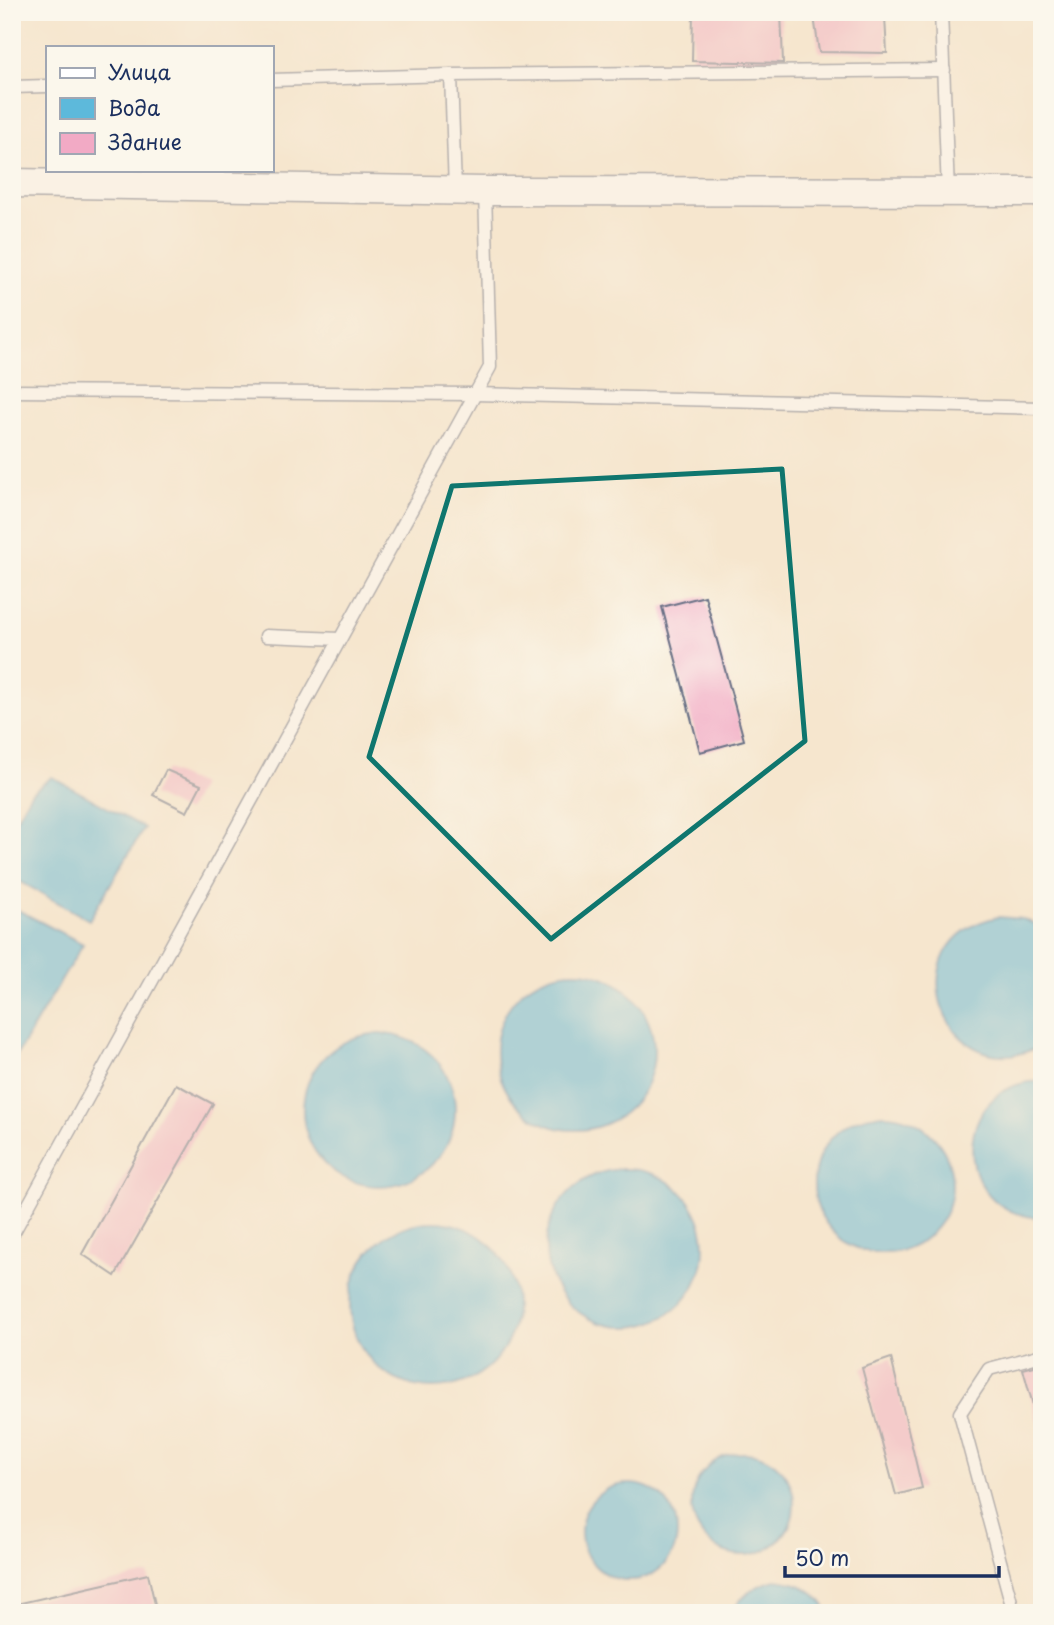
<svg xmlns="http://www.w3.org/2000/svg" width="1054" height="1625" viewBox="0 0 1054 1625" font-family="'Playpen Sans',sans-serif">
	<rect width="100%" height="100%" fill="#fbf7ec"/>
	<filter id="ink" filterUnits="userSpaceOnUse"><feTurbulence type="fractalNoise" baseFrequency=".0143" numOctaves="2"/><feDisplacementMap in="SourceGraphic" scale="14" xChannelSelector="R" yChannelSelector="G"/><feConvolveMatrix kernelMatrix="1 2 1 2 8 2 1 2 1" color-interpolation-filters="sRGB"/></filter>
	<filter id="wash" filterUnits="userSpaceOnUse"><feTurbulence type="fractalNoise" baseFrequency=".00686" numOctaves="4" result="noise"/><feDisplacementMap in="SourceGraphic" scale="28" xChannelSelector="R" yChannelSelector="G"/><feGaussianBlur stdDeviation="1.57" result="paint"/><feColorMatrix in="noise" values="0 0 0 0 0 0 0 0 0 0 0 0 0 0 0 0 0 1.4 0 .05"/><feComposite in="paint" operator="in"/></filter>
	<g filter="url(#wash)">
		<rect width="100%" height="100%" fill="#f6e6ce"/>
		<!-- water -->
		<g fill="#5db9db" stroke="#3c749c" stroke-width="2">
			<polygon points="52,777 144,828 89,920 12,877 12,826 31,793"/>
			<polygon points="12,907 83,944 12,1063"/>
			<path d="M998 917 1023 919 1042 927V1045C946 1096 888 940 998 917Z"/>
			<circle cx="575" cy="1051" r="79"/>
			<circle cx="379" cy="1110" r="76"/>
			<path d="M1042 1081V1218C948 1214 950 1082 1042 1081Z"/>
			<circle cx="883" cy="1184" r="69"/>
			<circle cx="625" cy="1248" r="79"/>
			<circle cx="433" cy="1305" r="83"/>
			<circle cx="743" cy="1504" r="51"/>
			<circle cx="629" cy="1532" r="48"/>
			<path d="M775 1580C800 1582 817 1590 829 1613H732C742 1594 754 1586 775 1580Z"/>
		</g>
		<g id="blocks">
			<!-- building -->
			<g fill="#f2aac5">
				<polygon points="693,12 781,12 783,63 692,61"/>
				<polygon points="814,16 885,17 887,53 819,52"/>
				<polygon points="705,596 744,740 700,752 662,607"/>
				<polygon points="166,770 201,785 187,812 153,795"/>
				<polygon points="176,1084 213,1104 115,1276 82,1254"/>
				<polygon points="891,1358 922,1488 896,1495 862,1368"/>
				<polygon points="1042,1364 1042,1434 1041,1434 1023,1369"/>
				<polygon points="148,1574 157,1613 12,1613 12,1605"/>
			</g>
		</g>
	</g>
	<g filter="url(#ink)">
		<use href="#blocks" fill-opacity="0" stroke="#686f85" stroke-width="2"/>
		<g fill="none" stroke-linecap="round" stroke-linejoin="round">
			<!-- service casing -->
			<g stroke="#686f85" stroke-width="15">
				<g id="service">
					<polyline points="941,12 948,192"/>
					<polyline points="271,80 451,75"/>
					<polyline points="12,87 47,86"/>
					<polyline points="455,190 451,75 944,70"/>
					<polyline points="12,391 474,394 1042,408"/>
					<polyline points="266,636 339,639"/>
					<polyline points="12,1235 490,367 485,191"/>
					<polyline points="1014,1613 960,1413 989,1369 1042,1355"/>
				</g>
			</g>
			<!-- tertiary casing -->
			<g stroke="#686f85" stroke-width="31">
				<polyline id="tertiary" points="12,183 485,191 1042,192"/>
			</g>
			<!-- service -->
			<use href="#service" stroke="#fff" stroke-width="12"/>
			<!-- tertiary -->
			<use href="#tertiary" stroke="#fff" stroke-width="28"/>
		</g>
	</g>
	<!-- marked area -->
	<path d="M0 0H1054V1625H0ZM782 469 805 741 551 939 369 757 452 486Z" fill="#f6e6ce" fill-opacity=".55" fill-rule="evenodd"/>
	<path fill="none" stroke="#0f766e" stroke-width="5" stroke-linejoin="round" d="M782 469 805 741 551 939 369 757 452 486Z"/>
	<!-- margin -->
	<rect width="1054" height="1625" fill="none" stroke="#fbf7ec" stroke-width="42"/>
	<!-- legend -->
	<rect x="46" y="46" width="228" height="126" fill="#fbf7ec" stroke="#a1a7b3" stroke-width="2"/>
	<rect x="60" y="68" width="35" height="10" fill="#ffffff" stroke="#a1a7b3" stroke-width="2"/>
	<text x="108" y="80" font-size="21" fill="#1b2f5e">Улица</text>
	<rect x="60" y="98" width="35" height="21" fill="#5db9db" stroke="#a1a7b3" stroke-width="2"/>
	<text x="108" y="116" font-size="21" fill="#1b2f5e">Вода</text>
	<rect x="60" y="133" width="35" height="21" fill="#f2aac5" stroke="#a1a7b3" stroke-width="2"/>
	<text x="108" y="150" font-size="21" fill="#1b2f5e">Здание</text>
	<!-- scale -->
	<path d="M785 1566v10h214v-10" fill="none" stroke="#1b2f5e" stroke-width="3.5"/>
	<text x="795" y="1566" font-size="21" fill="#1b2f5e" stroke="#fbf7ec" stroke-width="5" paint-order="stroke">50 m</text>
</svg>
